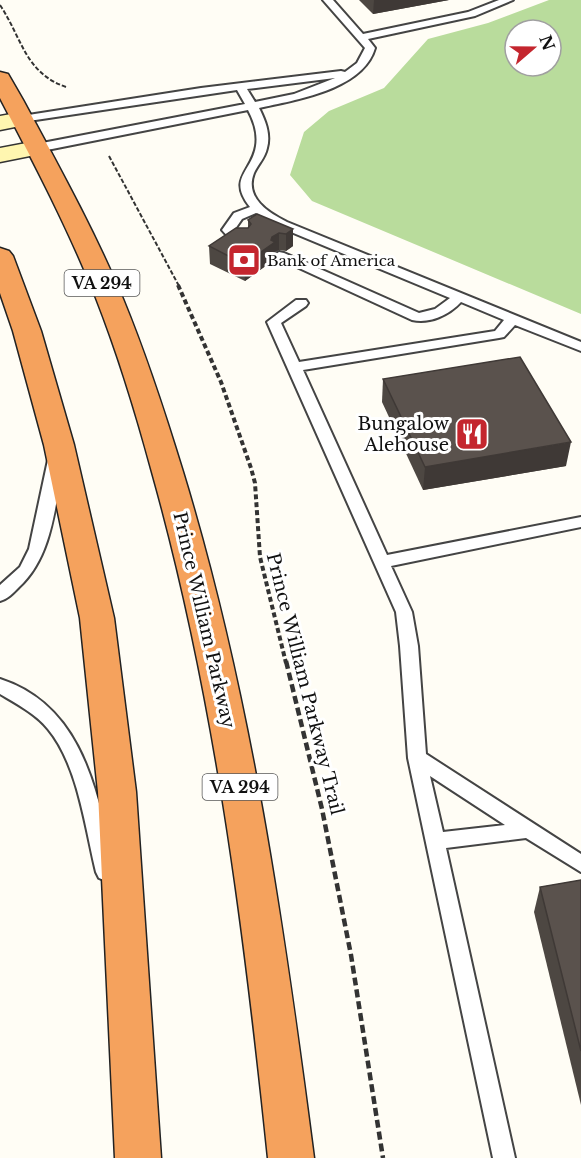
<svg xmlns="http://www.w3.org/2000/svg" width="581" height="1158" viewBox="0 0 581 1158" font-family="'Libre Baskerville',serif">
	<rect width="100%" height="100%" fill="#fffdf5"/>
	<!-- forest -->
	<path fill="#b9dc9c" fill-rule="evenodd" d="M549 0H581V314L312 201 290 175 304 132 329 111 384 88 428 39 488 23ZM515 30H551V66H515Z"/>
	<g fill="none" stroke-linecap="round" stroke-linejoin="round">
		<!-- lane casing -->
		<g stroke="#444" stroke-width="4">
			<g id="lane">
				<path d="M323 0H333L363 34 468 12 499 0H513L475 16 368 39 375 48C363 90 295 100 259 108 265 120 271 134 267 148 265 158 258 164 254 173 244 198 269 213 287 222L581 342V351L515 325 504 337 499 338 303 370 387 555 581 517V527L391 566 412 612 418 646 426 754 581 854V872L526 838 446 848 515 1158H493L408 758 400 646 396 612 267 322 296 300H306L308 303 306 306 281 323 299 362 495 331 504 320 461 302C449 315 430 324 412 320L273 256 279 252 284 253 419 313 435 309 450 298 279 227 256 213 242 219 235 229 249 241 247 244C238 246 228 237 222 230L234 213 250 207C227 178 252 172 256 146 258 134 254 121 248 110L37 152 31 148 37 144 245 104 237 90 22 122 16 119 22 116 201 88 341 71 345 72 357 63 365 48ZM335 78 294 94 255 102 247 89ZM430 776 505 825 443 832Z"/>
				<path d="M56 455 64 460C55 503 53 556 19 587 13 593 8 599 0 601V585L20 567 29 549 48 460Z"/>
				<path d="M0 679C86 707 97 797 116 872L113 878 106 881 99 878 96 872C85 827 78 765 48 729 36 714 17 704 0 694Z"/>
			</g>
		</g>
		<!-- secondary casing -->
		<g stroke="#333" stroke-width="3">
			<g id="secondary">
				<polygon points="22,112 30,114 33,119 30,124 0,130 0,116"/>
				<polygon points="37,141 45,143 49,148 45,153 0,162 0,148"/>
			</g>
		</g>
		<!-- highway casing -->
		<g stroke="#222" stroke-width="3">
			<g id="highway">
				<path d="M0 72 8 74 23 100C58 165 94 230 123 299 146 355 165 413 183 472 251 695 284 927 314 1158H268C244 927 215 696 152 472 136 413 118 354 96 298 69 230 34 163 0 98Z"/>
				<polygon points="0,248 9,251 13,256 41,331 74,445 114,618 136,792 161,1158 115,1158 98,792 80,618 44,445 13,331 0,293"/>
			</g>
		</g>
		<!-- path-far2 -->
		<g stroke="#333" stroke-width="2" stroke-dasharray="4.5 2" stroke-linecap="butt">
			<path d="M0 5C22 38 25 73 66 87"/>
			<polyline points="109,156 179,286"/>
		</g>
		<!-- path-far1 -->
		<polyline stroke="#333" stroke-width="4" stroke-dasharray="5 3" stroke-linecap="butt" points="178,285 221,382 251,468 255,483 260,557 286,663"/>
		<!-- path -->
		<polyline stroke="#333" stroke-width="4.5" stroke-dasharray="8 4" stroke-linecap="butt" points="286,661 322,809 351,955 383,1158"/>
		<!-- lane -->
		<use href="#lane" fill="#fff" fill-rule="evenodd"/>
		<!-- secondary -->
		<use href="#secondary" fill="#fff6b0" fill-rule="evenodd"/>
		<!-- highway -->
		<use href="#highway" fill="#f5a25d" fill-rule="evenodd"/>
	</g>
	<!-- wall -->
	<g fill="#4d4742">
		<polygon points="359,0 449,0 373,14"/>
		<polygon points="248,220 293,229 293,246 286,251 279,250 275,252 275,259 245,281 210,264 209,246 248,228"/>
		<polygon points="383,379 566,466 423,490 382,402"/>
		<polygon points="581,880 581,1105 534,912 540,887"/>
	</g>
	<!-- shaded-wall -->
	<g fill="#3f3936">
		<polygon points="374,0 449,0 373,14"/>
		<polygon points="293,229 293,246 286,251 286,234"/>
		<polygon points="279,233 279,250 275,252 275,259 245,281 244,264 271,240 272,237"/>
		<polygon points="571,442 566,466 423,490 425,467"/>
	</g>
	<!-- building -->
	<g fill="#5a524d" stroke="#3f3936" stroke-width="1.5">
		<polygon points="257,214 293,229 286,234 279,233 272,237 271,240 275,242 244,264 209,246 236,228 248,228 251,224 248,220"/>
		<polygon points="520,357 571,442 425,467 383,379"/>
		<polygon points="581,880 581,1051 540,887"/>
	</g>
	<!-- icons -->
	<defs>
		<g id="bank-square" transform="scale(1.725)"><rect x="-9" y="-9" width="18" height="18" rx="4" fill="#c4262e" stroke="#fff"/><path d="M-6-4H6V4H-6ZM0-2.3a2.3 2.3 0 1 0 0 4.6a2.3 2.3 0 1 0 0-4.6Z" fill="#fff"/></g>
		<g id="restaurant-square" transform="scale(1.725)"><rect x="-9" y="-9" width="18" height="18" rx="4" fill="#c4262e" stroke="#fff"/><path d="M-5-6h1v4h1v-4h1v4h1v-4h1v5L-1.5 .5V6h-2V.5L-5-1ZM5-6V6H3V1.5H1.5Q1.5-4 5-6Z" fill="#fff"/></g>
	</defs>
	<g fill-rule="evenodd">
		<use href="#bank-square" x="244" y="260"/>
		<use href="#restaurant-square" x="472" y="434"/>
	</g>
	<g text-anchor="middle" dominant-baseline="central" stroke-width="6" stroke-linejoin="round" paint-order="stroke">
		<!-- far-poi labels -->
		<g font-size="15" fill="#111" stroke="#fff" text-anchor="start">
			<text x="267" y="260">Bank of America</text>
		</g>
		<!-- shield labels -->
		<g fill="#fff" stroke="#585858" stroke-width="1.5">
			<rect x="64.5" y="270" width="75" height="26" rx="4.5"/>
			<rect x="202.5" y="774" width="75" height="26" rx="4.5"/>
		</g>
		<g font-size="16" font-weight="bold" fill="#111">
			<text x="102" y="283">VA 294</text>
			<text x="240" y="787">VA 294</text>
		</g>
		<!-- poi labels -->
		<g font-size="18" fill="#111" stroke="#fff" text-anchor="end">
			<text x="449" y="424">Bungalow<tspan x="449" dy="21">Alehouse</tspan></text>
		</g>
		<!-- street labels -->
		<g font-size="18" fill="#111" stroke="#fff">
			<text transform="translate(204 620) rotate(77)">Prince William Parkway</text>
			<text transform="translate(305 684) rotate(76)">Prince William Parkway Trail</text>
		</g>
	</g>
	<!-- north arrow -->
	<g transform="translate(533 48) rotate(70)"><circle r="28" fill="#ffffff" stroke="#a0a0a0" stroke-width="1.5"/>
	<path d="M0-4.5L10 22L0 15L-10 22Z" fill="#c4262e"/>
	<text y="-9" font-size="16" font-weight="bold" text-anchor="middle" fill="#111111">N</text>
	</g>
</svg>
